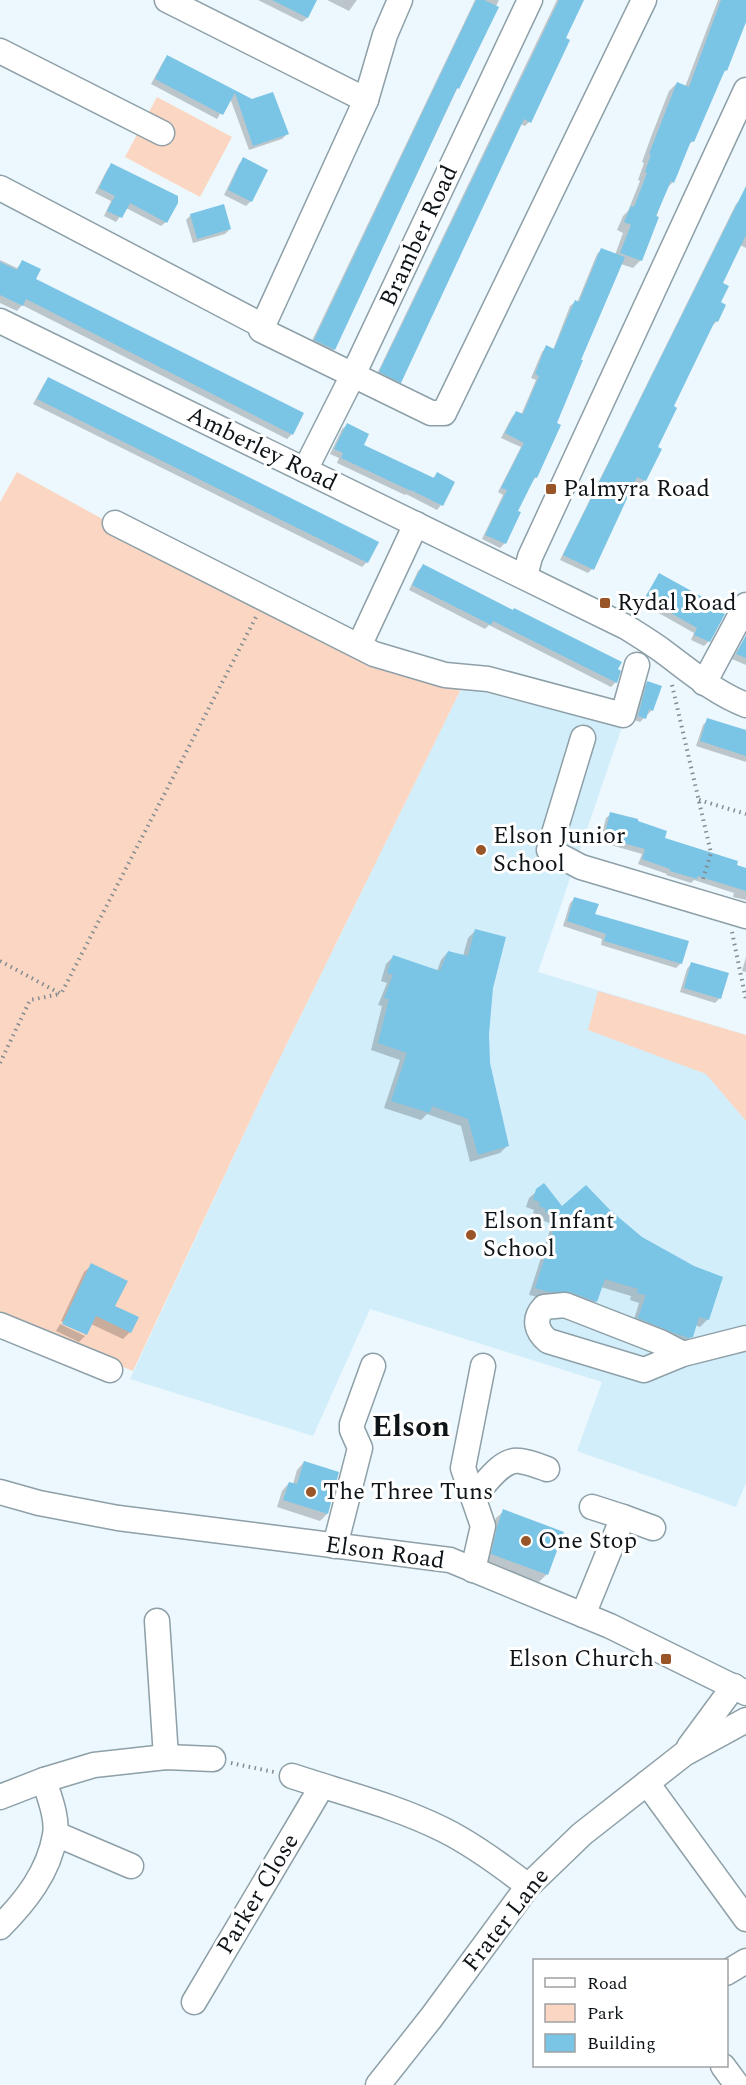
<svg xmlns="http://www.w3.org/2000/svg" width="746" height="2085" viewBox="0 0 746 2085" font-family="Spectral,serif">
	<rect width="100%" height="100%" fill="#ecf8fd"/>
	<!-- built -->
	<polygon fill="#d2eefb" points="462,687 622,727 538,972 746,1035 746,1483 736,1507 577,1451 602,1382 370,1309 313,1436 130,1379 273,1072"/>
	<!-- green -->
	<g fill="#fbd7c3">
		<polygon points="157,97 232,137 200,197 125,157"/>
		<polygon points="17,472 250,600 462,687 273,1072 133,1371 0,1316 0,502"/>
		<polygon points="598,991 746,1035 746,1121 706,1074 588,1030"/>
	</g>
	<!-- shadow -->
	<g fill="#0003">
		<polygon points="258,0 315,0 307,18 302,22"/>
		<polygon points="327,0 357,0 349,11"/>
		<polygon points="475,0 499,0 334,349 329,354 310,345"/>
		<polygon points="557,0 582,0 529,122 525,126 520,124 400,382 396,386 376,376"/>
		<polygon points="718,0 746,0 746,21 726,70 720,76 693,141 686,147 673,182 666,189 641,260 633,268 621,264 579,361 536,477 531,483 516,512 519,513 504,544 500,548 482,539 503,495 498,492 521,447 501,438 512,417 516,413 521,415 536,380 531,378 542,352 546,347 553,350 570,306 575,302 577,303 597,254 602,249 615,255 623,233 617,230 623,216 628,211 640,181 638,180 644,163 642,162 651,137 669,91 677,83 685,87"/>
		<polygon points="167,57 252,101 287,134 282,139 249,150 230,98 217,119 151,84 163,62"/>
		<polygon points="244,159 251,201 246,206 224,195 239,164"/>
		<polygon points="111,165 166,222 161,226 126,208 116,222 104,216 111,201 95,193 107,170"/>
		<polygon points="741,199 746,202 746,248 740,245 721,284 717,321 712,326 672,407 645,480 640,485 634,482 592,569 588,573 560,560 736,204"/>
		<polygon points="191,215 230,229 225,234 193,243 186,220"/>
		<polygon points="0,260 17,268 23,262 34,280 292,434 287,439 22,305 17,311 0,303"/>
		<polygon points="48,379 367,562 362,567 33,404 44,384"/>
		<polygon points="347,425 362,445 432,479 437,474 453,483 441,505 437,510 406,494 405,495 337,463 339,458 330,454 342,429"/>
		<polygon points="423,566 619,671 616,682 611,687 489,625 485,629 409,590 418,571"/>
		<polygon points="659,575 701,605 723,615 709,641 704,646 691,640 694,633 641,603"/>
		<polygon points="746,636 746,665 732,659"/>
		<polygon points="648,682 652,710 640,722 634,720 643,687"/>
		<polygon points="708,720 746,732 746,762 696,746 703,725"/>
		<polygon points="611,814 663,839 746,869 746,900 733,897 734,893 694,880 691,883 666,875 667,874 638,864 642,854 600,842 606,818"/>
		<polygon points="575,898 594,915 681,963 676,968 601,945 602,939 563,926 570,903"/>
		<polygon points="476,930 491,987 487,1034 489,1063 507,1146 500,1153 470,1162 461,1126 427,1114 421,1120 384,1108 400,1060 371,1050 382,1006 378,1005 387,983 381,981 386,964 394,956 437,971 441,960 448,952 463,956 468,938"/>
		<polygon points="746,957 746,972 742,971"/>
		<polygon points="691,964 720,998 715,1003 680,992 687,969"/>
		<polygon points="537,1191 562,1208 708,1319 700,1327 695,1325 691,1336 684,1344 632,1326 639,1303 630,1300 631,1296 601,1287 596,1301 589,1309 529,1295 552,1224 539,1219 540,1216 533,1213 534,1210 526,1207 529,1198"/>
		<polygon points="92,1265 113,1307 130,1332 123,1339 91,1324 85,1335 85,1333 61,1321 84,1272"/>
		<polygon points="60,1324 85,1336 79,1342 56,1331"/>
		<polygon points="304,1462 327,1514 320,1521 277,1507 282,1491 289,1483 293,1484 297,1470"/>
		<polygon points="504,1511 562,1533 546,1575 539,1582 485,1561 490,1535 496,1518"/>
	</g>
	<!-- building -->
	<g fill="#7ac4e6">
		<polygon points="272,0 317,0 308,18"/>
		<polygon points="476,0 484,0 499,7 459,89 457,88 335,350 314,340"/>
		<polygon points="559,0 584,0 566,38 570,40 531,123 524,119 401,383 379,372"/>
		<polygon points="721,0 746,0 746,22 727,71 725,70 694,142 691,141 674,183 671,181 656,216 659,217 642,261 620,253 631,225 624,222 631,206 634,207 647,173 645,172 651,154 649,154 677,82 689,87"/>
		<polygon points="167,55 252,99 273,92 289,134 253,146 235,93 223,115 155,79"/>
		<polygon points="243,157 268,170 252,202 228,190"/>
		<polygon points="111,163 178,196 178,203 167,223 130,203 122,218 107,211 115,196 99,188"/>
		<polygon points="746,186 746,235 723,283 729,286 721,302 726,305 718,322 715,321 674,406 677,408 658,447 662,449 646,481 637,477 594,570 563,555"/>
		<polygon points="224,204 231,229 197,239 190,214"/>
		<polygon points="601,248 625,257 581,360 583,360 557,423 561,425 537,478 535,477 518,511 521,512 506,544 485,535 507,490 501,488 524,443 505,433 516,411 523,414 539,376 535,374 546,345 554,349 575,300 579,302"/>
		<polygon points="22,260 41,269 36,279 304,413 293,435 26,299 23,306 0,295 0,262 17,270"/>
		<polygon points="48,377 379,542 368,563 37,399"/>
		<polygon points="347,423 369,434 364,445 434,478 437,472 455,482 443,506 411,490 411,491 341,458 343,453 334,449"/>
		<polygon points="423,564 513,610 514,608 622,662 618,669 621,671 617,683 493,621 491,625 412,585"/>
		<polygon points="659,573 706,599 703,605 725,614 710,642 694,635 697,628 645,598"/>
		<polygon points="746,635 746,658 736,654"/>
		<polygon points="647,681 662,686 653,711 649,709 646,719 638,716"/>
		<polygon points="707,718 746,730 746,756 700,741"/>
		<polygon points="610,812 638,819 638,821 667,831 665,838 738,861 737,865 746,868 746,891 698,876 697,879 670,871 670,869 642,859 645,849 604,838"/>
		<polygon points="574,897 599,904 595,914 689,941 682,964 604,941 606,934 567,921"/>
		<polygon points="475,929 506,937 493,988 489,1034 490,1063 509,1146 478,1155 468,1119 432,1106 430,1113 391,1101 407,1053 378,1043 389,999 384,998 393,975 387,973 393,955 440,971 448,951 468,956"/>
		<polygon points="691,962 729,973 721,999 684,988"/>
		<polygon points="544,1183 562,1206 586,1185 610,1210 642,1237 694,1266 723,1277 709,1320 699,1317 693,1337 689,1338 674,1333 638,1318 646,1295 637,1293 638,1289 605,1279 597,1302 570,1292 549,1292 535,1288 558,1216 545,1212 546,1209 539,1206 540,1202 533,1200 536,1189"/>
		<polygon points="91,1263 128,1281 115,1306 139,1317 131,1333 96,1316 87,1335 62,1324"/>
		<polygon points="304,1461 339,1472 328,1514 283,1500 289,1482 297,1484"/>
		<polygon points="503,1509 564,1532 548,1575 491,1554 497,1527"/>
	</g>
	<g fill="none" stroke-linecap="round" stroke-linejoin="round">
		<!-- minor casing -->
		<g stroke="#8d9fa7" stroke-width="27">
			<g id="minor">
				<polyline points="167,0 366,100"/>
				<polyline points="400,0 385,35 366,100 261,330 431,413 444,413 644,0"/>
				<polyline points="0,51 162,133"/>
				<polyline points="0,188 263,326"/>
				<path d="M0 321 626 627C639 635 652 643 664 652 691 672 715 693 746 705"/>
				<polyline points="305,470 353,375 530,0"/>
				<polyline points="115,523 374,654 445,675 488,679 623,715 637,665"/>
				<polyline points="525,576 530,557 746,90"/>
				<polyline points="359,646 416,524"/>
				<polyline points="704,683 746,605"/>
				<polyline points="583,738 549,850 581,867 746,916"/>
				<polyline points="0,1325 110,1370"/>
				<path d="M683 1354 660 1342 565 1305 544 1307C533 1319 536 1331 548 1341L644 1370 683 1354 746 1338"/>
				<polyline points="0,1492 39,1503 118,1518 450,1560 610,1626 746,1693"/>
				<path d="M473 1497C485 1485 501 1458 520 1461 529 1462 539 1466 547 1469"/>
				<polyline points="623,1517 653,1528"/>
				<polyline points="335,1546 360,1448 352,1430 352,1424 373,1366"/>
				<polyline points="473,1570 483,1526 463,1468 483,1366"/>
				<polyline points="583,1615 623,1517 592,1507"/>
				<polyline points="157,1621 166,1757"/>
				<polyline points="689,1747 734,1686"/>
				<path d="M292 1776C343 1793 396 1806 444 1830 474 1845 501 1865 528 1886"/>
				<polyline points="647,1783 746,1919"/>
				<polyline points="0,1797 44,1780 94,1765 166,1757 213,1759"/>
				<polyline points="56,1834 131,1866"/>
				<path d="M0 1927C25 1902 49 1872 55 1835 58 1818 49 1796 44 1780"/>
				<polyline points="726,1973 746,1961"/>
				<polyline points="194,2002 322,1786"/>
				<polyline points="723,2066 737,2085"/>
				<polyline points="378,2085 431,2018 528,1886 582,1834 684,1754 746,1720"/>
			</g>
		</g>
		<!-- path -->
		<g stroke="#838c90" stroke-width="4" stroke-dasharray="1.5 4.5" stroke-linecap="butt">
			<polyline points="672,685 711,853 702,882"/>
			<polyline points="699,800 746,814"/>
			<polyline points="732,932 746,1000"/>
			<polyline points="0,961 61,994 256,617"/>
			<polyline points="0,1063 30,1000 60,994"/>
			<polyline points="231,1763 274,1772"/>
		</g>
		<!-- minor -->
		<use href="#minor" stroke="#fff" stroke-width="24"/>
	</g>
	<!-- markers -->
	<g fill="#995428" stroke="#fff" stroke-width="2">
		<rect x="545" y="483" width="12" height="12" rx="3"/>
		<rect x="599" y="597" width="12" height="12" rx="3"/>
		<circle cx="481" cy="850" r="6"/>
		<circle cx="471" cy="1235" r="6"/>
		<circle cx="311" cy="1492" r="6"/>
		<circle cx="526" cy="1541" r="6"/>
		<rect x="660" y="1653" width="12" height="12" rx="3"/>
	</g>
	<g text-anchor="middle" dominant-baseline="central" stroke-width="6" stroke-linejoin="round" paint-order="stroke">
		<!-- street labels -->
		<g font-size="24" fill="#0e1417" stroke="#fff">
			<text transform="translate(419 236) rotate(-65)">Bramber Road</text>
			<text transform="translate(262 449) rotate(26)">Amberley Road</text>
			<text transform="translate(385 1553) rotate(8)">Elson Road</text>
			<text transform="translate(258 1894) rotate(-59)">Parker Close</text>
			<text transform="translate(506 1920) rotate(-52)">Frater Lane</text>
		</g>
		<!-- poi labels -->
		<g font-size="24" fill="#0e1417" stroke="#fff" text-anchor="start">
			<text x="563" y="489">Palmyra Road</text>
			<text x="617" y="603">Rydal Road</text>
			<text x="493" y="836">Elson Junior<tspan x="493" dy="28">School</tspan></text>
			<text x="483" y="1221">Elson Infant<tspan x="483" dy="28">School</tspan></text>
			<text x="323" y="1492">The Three Tuns</text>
			<text x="538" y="1541">One Stop</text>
			<text x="654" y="1659" text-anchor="end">Elson Church</text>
		</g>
		<!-- district labels -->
		<g font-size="30" font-weight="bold" fill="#0e1417" stroke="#fff">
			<text x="411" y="1427">Elson</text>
		</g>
	</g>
	<!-- legend -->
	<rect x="533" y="1959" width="195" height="108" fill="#ffffff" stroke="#9fa1a2" stroke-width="1.5"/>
	<rect x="545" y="1978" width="30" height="9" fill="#ffffff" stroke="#9fa1a2" stroke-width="1.5"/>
	<text x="587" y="1989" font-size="18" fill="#0e1417">Road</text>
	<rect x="545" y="2004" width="30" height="18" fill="#fbd7c3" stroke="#9fa1a2" stroke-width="1.5"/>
	<text x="587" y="2019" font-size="18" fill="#0e1417">Park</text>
	<rect x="545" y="2034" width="30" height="18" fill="#7ac4e6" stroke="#9fa1a2" stroke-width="1.5"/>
	<text x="587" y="2049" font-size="18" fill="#0e1417">Building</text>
</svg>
